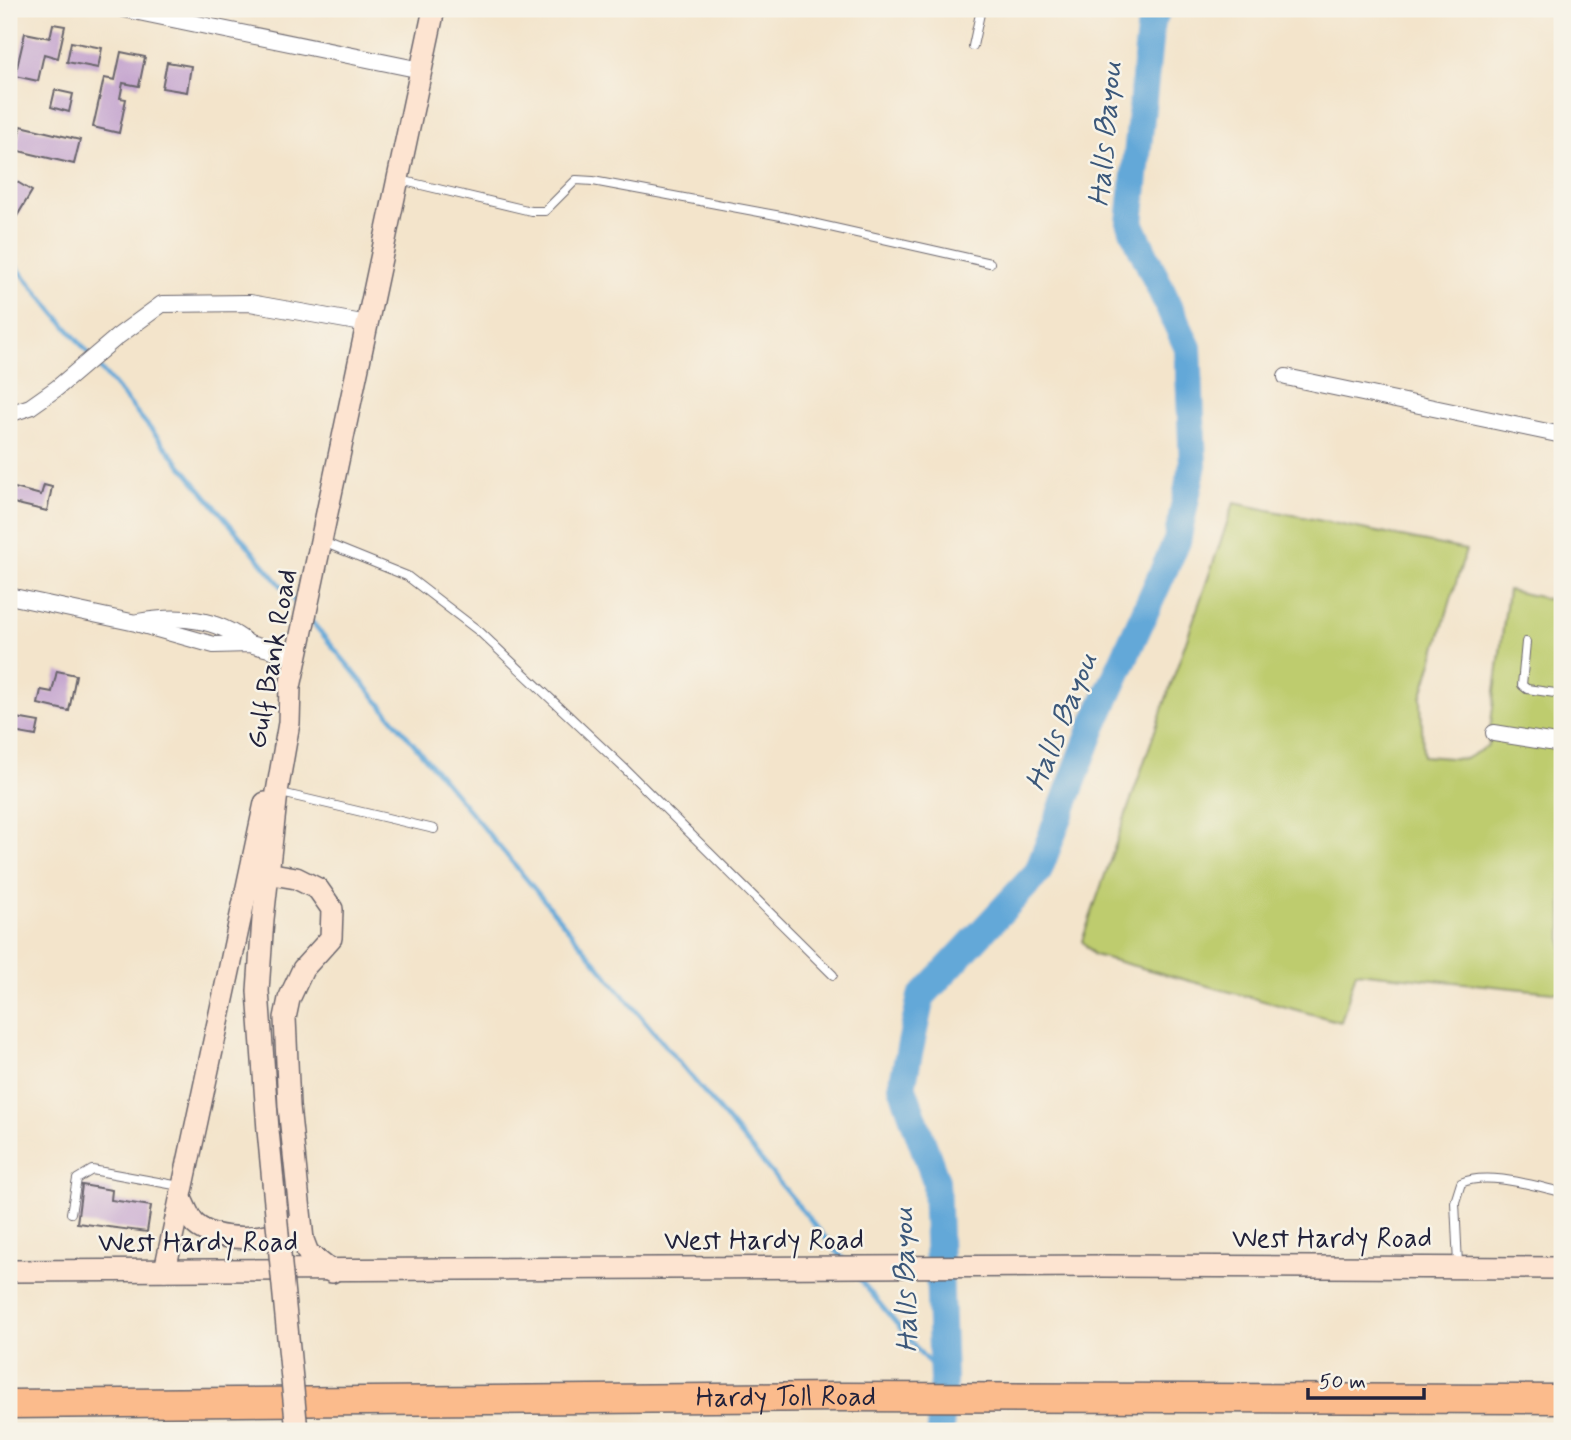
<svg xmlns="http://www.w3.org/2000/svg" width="1571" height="1440" viewBox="0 0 1571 1440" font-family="Mynerve,sans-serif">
	<rect width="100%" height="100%" fill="#f7f3e8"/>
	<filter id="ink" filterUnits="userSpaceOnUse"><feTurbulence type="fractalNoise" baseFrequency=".0143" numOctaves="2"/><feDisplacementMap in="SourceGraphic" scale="14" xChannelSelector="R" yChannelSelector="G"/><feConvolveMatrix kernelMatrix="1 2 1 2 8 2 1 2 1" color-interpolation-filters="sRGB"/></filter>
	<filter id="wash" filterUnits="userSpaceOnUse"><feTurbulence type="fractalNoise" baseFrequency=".00686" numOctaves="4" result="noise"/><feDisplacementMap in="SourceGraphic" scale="28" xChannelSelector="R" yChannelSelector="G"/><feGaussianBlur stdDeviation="1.57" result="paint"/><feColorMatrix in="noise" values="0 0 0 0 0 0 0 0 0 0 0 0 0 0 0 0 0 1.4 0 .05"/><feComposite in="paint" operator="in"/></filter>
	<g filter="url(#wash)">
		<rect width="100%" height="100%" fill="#f3e4cb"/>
		<!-- green -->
		<polygon fill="#becc6e" stroke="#707754" stroke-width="2" points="1234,503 1466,550 1421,698 1423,756 1465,759 1488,746 1508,590 1562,602 1562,993 1356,972 1341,1022 1094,955 1082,941"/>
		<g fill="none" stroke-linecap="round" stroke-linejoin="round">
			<!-- stream -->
			<g stroke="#63a8d8" stroke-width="4.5">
				<polyline points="9,258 89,354"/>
				<polyline points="94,361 299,607"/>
				<polyline points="312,622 844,1260"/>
				<polyline points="856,1275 943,1380"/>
			</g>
			<!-- river -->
			<polyline stroke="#63a8d8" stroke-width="28" points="940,1431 943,1380 936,1181 902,1086 921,997 1038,872 1093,727 1177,541 1193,464 1188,348 1130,223 1151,21 1158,9"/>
		</g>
		<g id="blocks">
			<!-- building -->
			<g fill="#c7a9d0">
				<polygon points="53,24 65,26 58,58 44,54 38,81 15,76 25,33 50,38"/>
				<polygon points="71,42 102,48 98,68 67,62"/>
				<polygon points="121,52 145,57 139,86 123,83 120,98 126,99 119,133 93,127 104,78 115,80"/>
				<polygon points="167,62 191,66 187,92 162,88"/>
				<polygon points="55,90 73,94 69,112 51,107"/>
				<polygon points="21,126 80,140 74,164 15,150"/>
				<polygon points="9,177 32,191 17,216 9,211"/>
				<polygon points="44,485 52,487 47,511 9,502 11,487 41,495"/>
				<polygon points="57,671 76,675 69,711 38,704 41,690 52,692"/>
				<polygon points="16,718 39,722 36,736 13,732"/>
				<polygon points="82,1185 112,1190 111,1200 151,1206 147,1232 77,1223"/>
			</g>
		</g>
	</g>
	<g filter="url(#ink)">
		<use href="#blocks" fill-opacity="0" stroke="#6b666d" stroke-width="2"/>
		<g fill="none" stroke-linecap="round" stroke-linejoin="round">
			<!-- lane casing -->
			<g stroke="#6b666d" stroke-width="10">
				<g id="lane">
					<polyline points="973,46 981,9"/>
					<polyline points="400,180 531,211 545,211 576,180 593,181 781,216 990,263"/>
					<polyline points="323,542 407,576 480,632 625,769 833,975"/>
					<polyline points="1526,642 1522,685 1527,689 1562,694"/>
					<polyline points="277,792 434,829"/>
					<polyline points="71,1213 77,1179 92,1170 180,1186"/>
					<path d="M1458 1265 1455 1202 1461 1183C1487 1171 1535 1186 1562 1192"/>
				</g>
			</g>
			<!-- street casing -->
			<g stroke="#6b666d" stroke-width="18">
				<g id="street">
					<polyline points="124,9 421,70"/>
					<polyline points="1286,377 1562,435"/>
					<polyline points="9,414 30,407 57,388 117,337 162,304 250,303 368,324"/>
					<polyline points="9,596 136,623 214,645 249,644 297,656"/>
					<path d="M138 622C178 615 216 617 249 644"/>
					<polyline points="1494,733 1562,744"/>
				</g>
			</g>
			<!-- secondary casing -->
			<g stroke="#6b666d" stroke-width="24">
				<g id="secondary">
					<polyline points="255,871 296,878 318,889 332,909 331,938 303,969 289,999 285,1018 289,1106 303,1240 308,1253 332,1272"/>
					<polyline points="268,1130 258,991 263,919 277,792 289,723 290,687 434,9"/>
					<path d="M181 1199C185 1206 189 1218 195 1224 216 1243 270 1240 293 1226"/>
					<polyline points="165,1270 265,803"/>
					<polyline points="9,1271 1102,1266 1562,1268"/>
				</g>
			</g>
			<!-- highway casing -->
			<g stroke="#6b666d" stroke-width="31">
				<g id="highway">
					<path id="s1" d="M9 1404 837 1397 1562 1399"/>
				</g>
			</g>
			<!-- lane -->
			<use href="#lane" stroke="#fff" stroke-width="8"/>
			<!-- street -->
			<use href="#street" stroke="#fff" stroke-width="16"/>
			<!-- secondary -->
			<use href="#secondary" stroke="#fde4d1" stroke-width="21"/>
			<!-- highway -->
			<use href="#highway" stroke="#fbbb8c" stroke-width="28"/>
			<!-- secondary-bridge casing -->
			<g stroke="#6b666d" stroke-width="24" stroke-linecap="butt">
				<polyline id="secondary-bridge" points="268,1130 297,1431"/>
			</g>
			<!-- secondary-bridge -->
			<use href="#secondary-bridge" stroke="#fde4d1" stroke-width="21"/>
		</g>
	</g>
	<g text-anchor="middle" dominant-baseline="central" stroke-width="5" stroke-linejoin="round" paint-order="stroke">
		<!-- street labels -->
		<g font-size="28" fill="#22223b" stroke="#f7f3e8">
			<text transform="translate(273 659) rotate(-80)">Gulf Bank Road</text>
			<text x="1332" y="1239">West Hardy Road</text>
			<text x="764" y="1241">West Hardy Road</text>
			<text x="198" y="1243">West Hardy Road</text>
			<text stroke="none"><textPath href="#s1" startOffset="777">Hardy Toll Road</textPath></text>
		</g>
		<!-- water labels -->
		<g font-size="30" font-style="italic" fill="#3c587a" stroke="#f7f3e8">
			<text transform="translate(1106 134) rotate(-85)">Halls Bayou</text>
			<text transform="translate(1062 722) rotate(-68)">Halls Bayou</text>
			<text transform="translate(906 1280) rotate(-92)">Halls Bayou</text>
		</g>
	</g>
	<!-- margin -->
	<rect width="1571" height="1440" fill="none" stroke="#f7f3e8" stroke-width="35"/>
	<!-- scale -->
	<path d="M1308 1388v10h116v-10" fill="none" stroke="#22223b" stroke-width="3.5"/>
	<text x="1319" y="1388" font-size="21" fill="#22223b" stroke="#f7f3e8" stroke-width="5" paint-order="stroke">50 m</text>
</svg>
